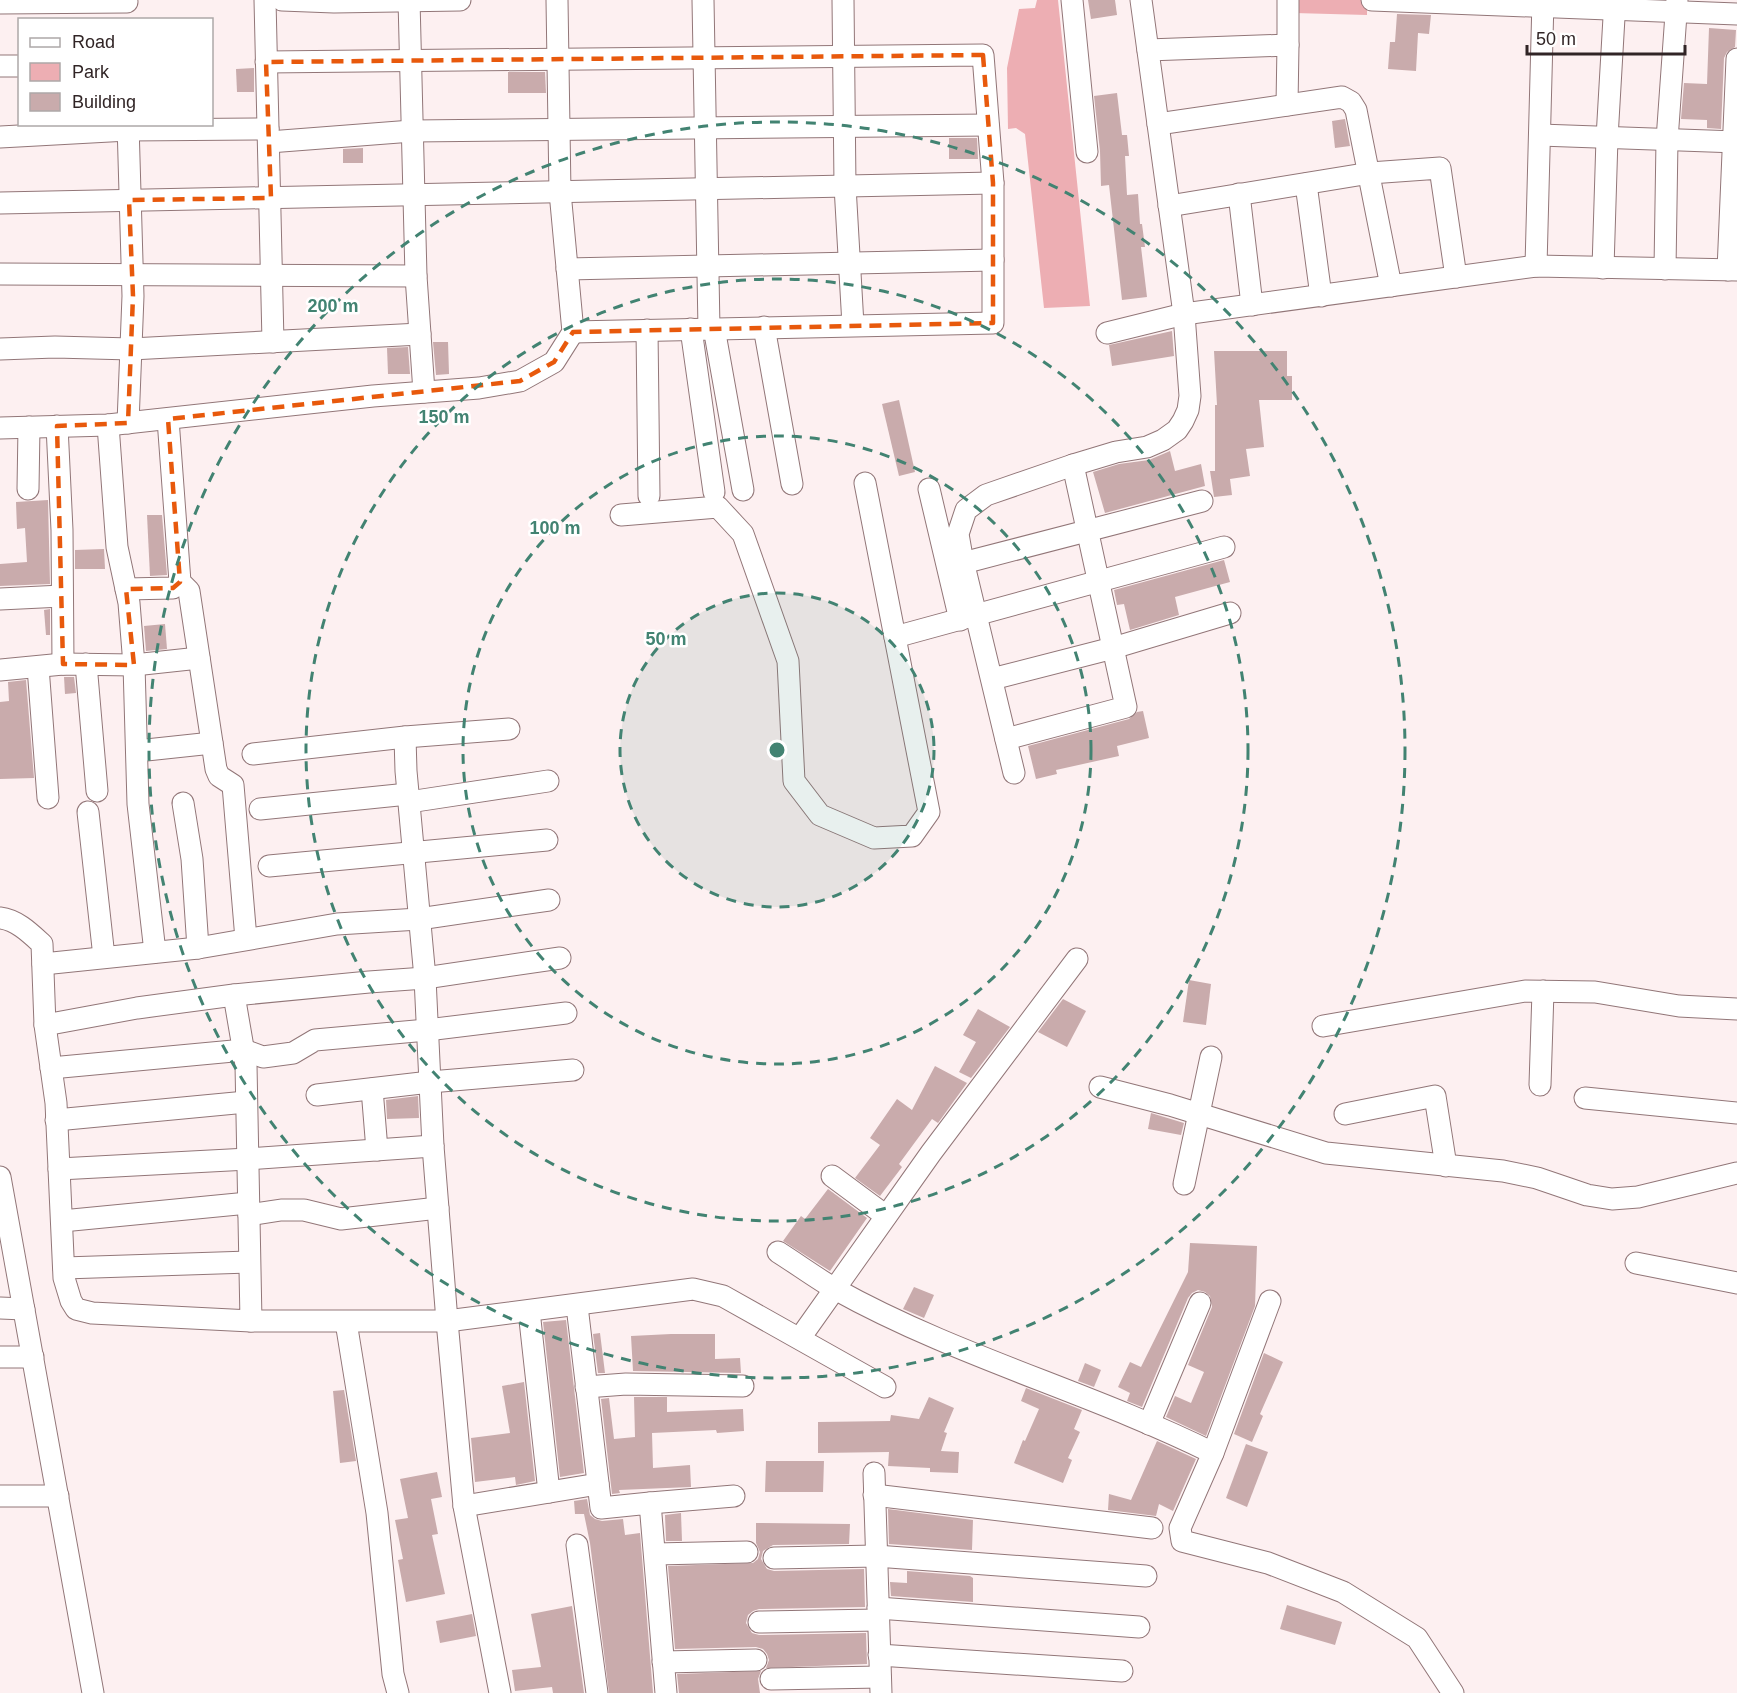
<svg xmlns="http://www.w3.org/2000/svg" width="1737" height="1693" viewBox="0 0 1737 1693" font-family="Arial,sans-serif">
	<rect width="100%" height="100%" fill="#fdf0f1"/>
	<!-- green -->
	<g fill="#edaeb3">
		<polygon points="1037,0 1058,0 1090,306 1044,308 1025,134 1016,128 1008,129 1007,68 1019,9 1035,8"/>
		<polygon points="1295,0 1367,0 1367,15 1294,13"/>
	</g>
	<!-- building -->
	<g fill="#c9abac">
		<polygon points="1088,0 1115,0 1117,15 1091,19"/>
		<polygon points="1397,14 1431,15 1429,34 1418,33 1416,71 1388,69 1390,42 1395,42"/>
		<polygon points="1709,28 1736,30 1735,47 1727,52 1724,58 1721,129 1707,128 1707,120 1681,119 1684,83 1707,84"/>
		<polygon points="254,68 254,92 237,92 236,69"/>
		<polygon points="508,72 545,72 546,93 508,93"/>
		<polygon points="1117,93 1122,135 1127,135 1129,156 1125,156 1127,195 1138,194 1140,224 1142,224 1145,247 1141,247 1147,297 1122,300 1109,185 1101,186 1100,151 1094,96"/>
		<polygon points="1345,119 1350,146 1335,148 1332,121"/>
		<polygon points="949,138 977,138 978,159 949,159"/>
		<polygon points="363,148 363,163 343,163 343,149"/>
		<polygon points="1172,331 1174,356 1112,366 1109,345"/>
		<polygon points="433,342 448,342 449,374 436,375"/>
		<polygon points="408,347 410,374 388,374 387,348"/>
		<polygon points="1214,351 1287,351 1287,376 1292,376 1292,400 1259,400 1264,447 1246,449 1250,476 1230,479 1232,495 1214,497 1210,471 1215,471 1215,405 1217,405"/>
		<polygon points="899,400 915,472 899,476 882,404"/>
		<polygon points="1170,451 1175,471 1201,464 1205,486 1105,513 1093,472 1119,464 1149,460"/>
		<polygon points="48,500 50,584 0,586 0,564 27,562 25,528 17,529 16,502"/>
		<polygon points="147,515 162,515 167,575 150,576"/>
		<polygon points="104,549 105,569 75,569 75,550"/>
		<polygon points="1224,560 1230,582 1175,597 1179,615 1130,630 1124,604 1117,605 1114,590"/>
		<polygon points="50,609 50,635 46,635 44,610"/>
		<polygon points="165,624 167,649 146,651 144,626"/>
		<polygon points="64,677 74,677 76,693 65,694"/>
		<polygon points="26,680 34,778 0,779 0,702 9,701 8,682"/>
		<polygon points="1143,711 1149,738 1117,746 1119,756 1056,770 1057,774 1036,779 1028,746 1129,719 1137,712"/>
		<polygon points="1189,980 1211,984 1206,1025 1183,1022"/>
		<polygon points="1063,999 1086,1011 1067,1047 1038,1032"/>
		<polygon points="978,1009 1010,1027 971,1078 959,1072 976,1042 963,1035"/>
		<polygon points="935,1066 967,1083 938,1123 932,1119 899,1164 902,1167 880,1196 855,1178 880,1145 870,1138 897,1099 912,1110"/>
		<polygon points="418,1096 419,1118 387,1119 386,1100"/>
		<polygon points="1151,1113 1184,1123 1181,1135 1148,1129"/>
		<polygon points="828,1189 867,1218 830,1271 783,1241 801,1216 805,1219"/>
		<polygon points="1190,1243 1257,1246 1255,1306 1206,1436 1166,1417 1175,1396 1191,1403 1204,1372 1188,1365 1212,1307 1210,1296 1205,1292 1198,1290 1192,1293 1188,1298 1142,1407 1127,1401 1130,1393 1118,1387 1130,1362 1141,1367 1188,1272"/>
		<polygon points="914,1287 934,1295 924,1318 903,1309"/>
		<polygon points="566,1320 584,1473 560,1477 543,1322"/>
		<polygon points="600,1333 605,1373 598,1373 593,1334"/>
		<polygon points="671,1334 715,1334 715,1359 740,1358 741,1373 633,1371 631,1336"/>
		<polygon points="1264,1353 1283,1362 1260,1414 1263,1416 1252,1442 1234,1434"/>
		<polygon points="1085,1363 1101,1370 1094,1387 1078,1381"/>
		<polygon points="524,1382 535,1481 516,1485 515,1477 475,1482 471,1438 510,1433 502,1386"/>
		<polygon points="1026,1388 1082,1410 1074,1429 1080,1432 1068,1458 1072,1460 1063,1483 1014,1463 1023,1440 1025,1441 1039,1409 1021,1401"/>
		<polygon points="344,1390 356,1461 340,1463 333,1391"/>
		<polygon points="634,1397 667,1397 667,1412 743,1409 744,1431 717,1433 716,1430 652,1433 653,1468 690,1465 691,1487 619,1490 620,1493 612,1494 601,1399 609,1398 614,1439 635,1437"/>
		<polygon points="929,1397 954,1408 944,1432 947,1433 941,1451 959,1452 958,1473 930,1472 930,1468 888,1466 889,1452 818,1453 818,1422 890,1421 891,1415 919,1419"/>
		<polygon points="1157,1441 1196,1459 1173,1511 1159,1504 1156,1516 1108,1510 1109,1494 1131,1500"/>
		<polygon points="1246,1444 1268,1452 1247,1507 1226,1498"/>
		<polygon points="766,1461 824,1461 823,1492 765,1492"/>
		<polygon points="437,1472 442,1497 431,1499 438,1534 432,1535 445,1594 406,1602 398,1560 403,1559 395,1520 408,1518 400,1479"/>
		<polygon points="587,1499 590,1515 595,1519 602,1521 623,1519 625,1535 640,1533 653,1693 609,1693 590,1543 584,1514 575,1514 574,1501"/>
		<polygon points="888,1509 973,1520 972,1550 889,1544"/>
		<polygon points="681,1513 682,1541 666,1541 665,1515"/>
		<polygon points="756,1523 850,1524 849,1544 773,1545 763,1551 761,1559 767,1569 774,1571 864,1569 865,1607 759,1609 753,1611 748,1615 746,1623 752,1633 759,1635 866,1633 867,1664 766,1668 769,1660 767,1654 763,1649 756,1647 675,1649 668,1566 753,1563 758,1559 760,1552 756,1543"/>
		<polygon points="907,1571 970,1576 973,1578 973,1602 891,1596 890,1582 907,1583"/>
		<polygon points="1287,1605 1342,1622 1335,1645 1280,1629"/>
		<polygon points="572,1606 584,1693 553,1693 552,1687 515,1691 512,1670 541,1667 531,1614"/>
		<polygon points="472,1614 476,1636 440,1643 436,1621"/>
		<polygon points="761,1671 758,1679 760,1693 679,1693 677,1674"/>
	</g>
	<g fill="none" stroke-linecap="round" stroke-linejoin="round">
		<!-- street casing -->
		<g stroke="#927678" stroke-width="23">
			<g id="street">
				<polyline points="265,0 273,342"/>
				<polyline points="282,0 334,2 460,0"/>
				<polyline points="409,0 416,276 424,392"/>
				<polyline points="703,0 709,329"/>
				<polyline points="843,0 845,186 853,325"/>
				<polyline points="1072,0 1087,152"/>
				<polyline points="1372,0 1737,14"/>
				<polyline points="0,3 127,2"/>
				<polyline points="1288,45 1288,0"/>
				<polyline points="1148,50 1288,45 1287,105"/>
				<polyline points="266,62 983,55 993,183 993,323 573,332"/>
				<polyline points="0,66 20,66"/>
				<polyline points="128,124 133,296 128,423"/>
				<polyline points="1158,124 1342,97 1351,102 1356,110 1391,286"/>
				<polyline points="1540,135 1737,142"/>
				<polyline points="0,137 128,130 268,129"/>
				<polyline points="269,142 412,131 988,125"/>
				<polyline points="1306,184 1321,296"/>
				<polyline points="1239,194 1252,305"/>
				<polyline points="0,203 993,183"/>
				<polyline points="1169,206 1370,173 1440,168 1456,277"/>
				<polyline points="1536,266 1543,0"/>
				<polyline points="1603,268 1607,138 1615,0"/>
				<polyline points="567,269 993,260"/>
				<polyline points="1665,269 1667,140 1677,0"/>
				<polyline points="1728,270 1737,59"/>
				<polyline points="0,274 416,276"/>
				<polyline points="764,327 792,484"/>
				<polyline points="714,328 743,490"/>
				<polyline points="691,329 714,492"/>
				<polyline points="647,330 649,496"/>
				<polyline points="1107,333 1184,314 1536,266 1737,270"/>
				<polyline points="0,349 55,347 131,349 420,334"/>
				<polyline points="168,419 180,582 189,591 216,769 219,776 233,785 246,939"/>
				<polyline points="108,425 117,547 129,603 134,665 138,804 155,952"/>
				<polyline points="57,426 62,530 63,664"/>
				<polyline points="0,428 108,425 373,396 479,388 520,381 554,362 573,332 560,192 557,0"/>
				<polyline points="28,489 29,427"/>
				<polyline points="929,489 960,620"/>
				<polyline points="621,515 718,507 743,534 788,661 794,781 820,815 874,838 912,836 929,812 865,483"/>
				<polyline points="963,563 1202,501"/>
				<polyline points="126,589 173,588 180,582"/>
				<polyline points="0,599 62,596"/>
				<polyline points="895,637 1224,547"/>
				<polyline points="86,664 97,791"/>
				<polyline points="38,667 48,798"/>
				<polyline points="0,670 63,664 134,665 199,658"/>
				<polyline points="992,679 1113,648 1230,613"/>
				<polyline points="405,737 406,771 425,978 433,1146 447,1321 464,1506 500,1693"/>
				<polyline points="1006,739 1126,707 1073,465"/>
				<polyline points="137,751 212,743"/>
				<polyline points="253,754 405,737 509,729"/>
				<polyline points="1014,773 962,557 958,534 966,510 986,495 1073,465 1116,452 1147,447 1163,440 1177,430 1183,421 1188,410 1190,396 1184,314 1141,0"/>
				<polyline points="409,802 548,781"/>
				<polyline points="183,803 192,859 198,948"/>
				<polyline points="260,809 408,794"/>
				<polyline points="88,812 104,957"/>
				<polyline points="269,866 547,840"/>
				<path d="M0 918C17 920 30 933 42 944L45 1025 56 1103 64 1278 71 1301 76 1309 92 1313 251 1321 246 1065 234 995"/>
				<polyline points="43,964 198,948 337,924 419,919 549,900"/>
				<polyline points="45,1025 137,1008 234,995 369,982 425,978 560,958"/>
				<polyline points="1323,1026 1525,991 1595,992 1679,1006 1737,1009"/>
				<polyline points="51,1068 244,1050 263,1057 293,1053 315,1040 427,1030 566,1013"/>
				<polyline points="1540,1085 1543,991"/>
				<polyline points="1100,1087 1170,1105 1326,1153 1503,1171 1537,1178 1587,1195 1612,1199 1638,1197 1737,1173"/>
				<polyline points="372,1089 377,1150"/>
				<polyline points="317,1095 430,1082 573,1070"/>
				<polyline points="1585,1098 1737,1113"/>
				<polyline points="1345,1114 1435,1096 1446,1166"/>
				<polyline points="56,1120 246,1102"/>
				<polyline points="59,1169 248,1159 433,1146"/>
				<polyline points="832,1176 886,1216"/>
				<polyline points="0,1177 93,1693"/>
				<polyline points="1184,1184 1211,1057"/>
				<polyline points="249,1215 281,1210 304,1210 341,1219 438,1208"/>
				<polyline points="62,1221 248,1203"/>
				<path d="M778 1252C797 1264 816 1278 835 1289 955 1356 1090 1392 1213 1453L1180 1528 1182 1541 1268 1563 1343 1592 1417 1638 1453 1693"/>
				<polyline points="1636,1263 1737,1283"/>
				<polyline points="64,1268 249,1262"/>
				<polyline points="577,1306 601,1508 650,1503 666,1693"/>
				<polyline points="0,1308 24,1309"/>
				<polyline points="529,1311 549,1492"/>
				<polyline points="251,1321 447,1321 693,1289 723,1296 885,1387"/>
				<polyline points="346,1322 377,1513 393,1674 398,1693"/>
				<polyline points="800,1338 931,1153 1077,959"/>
				<polyline points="0,1357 33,1357"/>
				<polyline points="586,1387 626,1384 743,1386"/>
				<polyline points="1149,1424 1200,1303"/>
				<polyline points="1213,1453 1270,1301"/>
				<polyline points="874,1473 881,1693"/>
				<polyline points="874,1495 1152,1528"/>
				<polyline points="0,1496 58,1496"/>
				<polyline points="650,1503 734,1496"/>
				<polyline points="464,1506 598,1484"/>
				<polyline points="577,1545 597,1693"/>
				<polyline points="655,1554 747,1552"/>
				<polyline points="774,1558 876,1556 1146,1576"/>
				<polyline points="878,1608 1139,1627"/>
				<polyline points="759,1622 878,1620"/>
				<polyline points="879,1655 1122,1671"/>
				<polyline points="663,1662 756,1660"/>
				<polyline points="771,1679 880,1677"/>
			</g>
		</g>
		<!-- street -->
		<use href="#street" stroke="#fff" stroke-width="21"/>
	</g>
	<!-- marked area -->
	<path fill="none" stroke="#e8590c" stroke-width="4.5" stroke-dasharray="12 8" stroke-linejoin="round" d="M983 55 993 183V323L573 332 554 362 520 381 168 419 180 582 173 588 126 589 134 665 63 664 57 426 128 423 133 296 129 200 271 198 266 62Z"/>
	<!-- distance rings -->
	<circle cx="777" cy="750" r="157" fill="#428372" fill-opacity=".12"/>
	<g fill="none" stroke="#428372" stroke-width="3" stroke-dasharray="10 8">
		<circle cx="777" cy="750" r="157"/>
		<circle cx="777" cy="750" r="314"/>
		<circle cx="777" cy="750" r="471"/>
		<circle cx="777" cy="750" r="628"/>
	</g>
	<circle cx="777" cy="750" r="9" fill="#428372" stroke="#fff" stroke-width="3"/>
	<g font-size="18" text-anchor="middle" font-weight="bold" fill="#428372" stroke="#fff" stroke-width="5" stroke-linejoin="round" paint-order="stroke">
		<text x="333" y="312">200 m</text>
		<text x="444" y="423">150 m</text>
		<text x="555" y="534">100 m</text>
		<text x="666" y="645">50 m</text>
	</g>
	<!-- legend -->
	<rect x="18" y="18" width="195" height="108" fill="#ffffff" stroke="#ada8a8" stroke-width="1.5"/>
	<rect x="30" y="38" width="30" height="9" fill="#ffffff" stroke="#ada8a8" stroke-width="1.5"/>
	<text x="72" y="48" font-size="18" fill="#312526">Road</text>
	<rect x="30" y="63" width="30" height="18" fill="#edaeb3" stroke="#ada8a8" stroke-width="1.5"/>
	<text x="72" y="78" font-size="18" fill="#312526">Park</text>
	<rect x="30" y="93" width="30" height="18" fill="#c9abac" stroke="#ada8a8" stroke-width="1.5"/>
	<text x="72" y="108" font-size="18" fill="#312526">Building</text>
	<!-- scale -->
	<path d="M1527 45v9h158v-9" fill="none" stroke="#312526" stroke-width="3"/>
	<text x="1536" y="45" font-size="18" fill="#312526" stroke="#ffffff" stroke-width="4.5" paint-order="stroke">50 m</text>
</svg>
